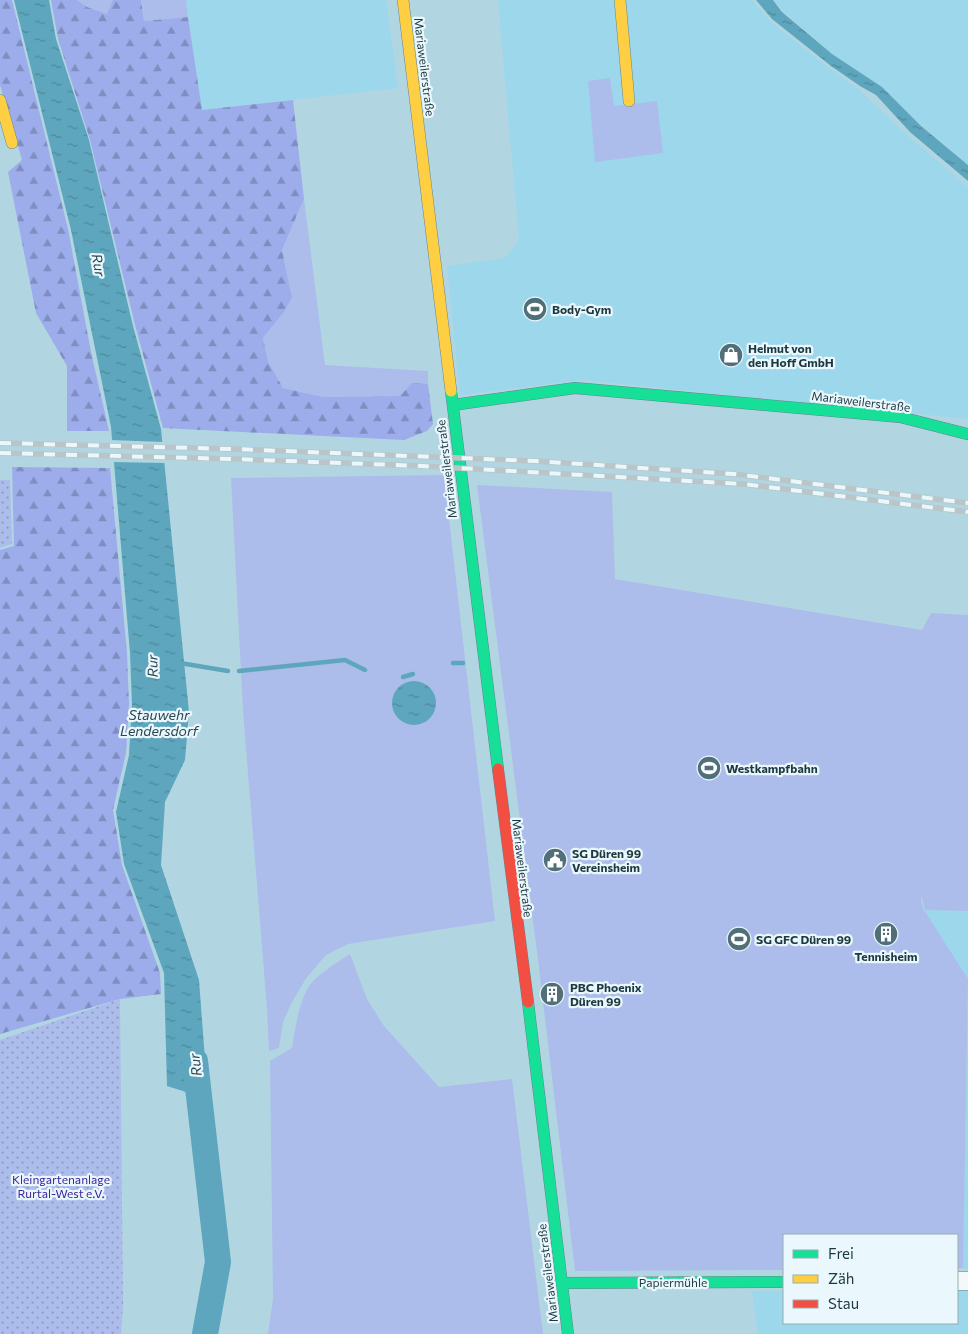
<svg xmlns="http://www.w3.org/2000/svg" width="968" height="1334" viewBox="0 0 968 1334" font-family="Commissioner,sans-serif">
	<defs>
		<pattern id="forest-firs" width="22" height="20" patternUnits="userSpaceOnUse" patternTransform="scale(1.25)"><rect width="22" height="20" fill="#9dadec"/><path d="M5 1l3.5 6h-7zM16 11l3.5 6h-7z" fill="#7f8ec1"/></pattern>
		<pattern id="park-dots" width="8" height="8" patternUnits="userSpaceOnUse" patternTransform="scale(1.25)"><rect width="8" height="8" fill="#acbdeb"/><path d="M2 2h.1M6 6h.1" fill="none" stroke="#8b9bc0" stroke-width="1.8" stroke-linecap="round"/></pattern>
		<pattern id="water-ripples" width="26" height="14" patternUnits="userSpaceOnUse" patternTransform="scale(1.25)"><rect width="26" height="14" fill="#5ea6bd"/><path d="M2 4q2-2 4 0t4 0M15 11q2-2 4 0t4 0" fill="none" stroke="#4d889b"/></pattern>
	</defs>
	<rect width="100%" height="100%" fill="#b1d6e2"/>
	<!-- built -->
	<g fill="#9cd7eb">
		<polygon points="186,0 386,0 398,88 201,110"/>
		<polygon points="498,0 752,0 771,22 830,69 858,89 908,136 968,187 968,419 581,380 460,395 447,266 505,258 519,240"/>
		<polygon points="774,0 968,0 968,164 921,125 881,87 832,54 783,11"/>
		<polygon points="924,910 968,911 968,1269 963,1268 968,979"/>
		<polygon points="957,1290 968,1290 968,1334 758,1334 752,1291 784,1291 784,1323 957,1323"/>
	</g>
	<!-- grass -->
	<g fill="#acbdeb">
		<polygon points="77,0 113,0 114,1 107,14 87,7"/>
		<polygon points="141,0 186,0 188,17 144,21"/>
		<polygon points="610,78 614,106 657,101 663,153 595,162 588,81"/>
		<polygon points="304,199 325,365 428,371 428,384 412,383 401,396 323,397 283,388 268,361 263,338 284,312 292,298 282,250"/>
		<polygon points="444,475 495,921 348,944 326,955 307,977 292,1002 283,1022 279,1048 269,1051 267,1009 243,711 231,478"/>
		<polygon points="477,485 612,492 615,579 922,630 931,613 968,615 968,911 925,910 921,895 921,901 924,910 968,979 963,1268 957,1268 957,1235 784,1235 784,1270 575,1271 539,968"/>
		<path d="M350 954 367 999 384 1026 439 1087 512 1079 543 1334H268L273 1299 270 1061 292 1048C295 1029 299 1002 309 986 317 975 339 961 350 954Z"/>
	</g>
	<!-- forest -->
	<g fill="url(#forest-firs)">
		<polygon points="0,0 12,0 68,229 91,352 109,431 67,431 67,366 36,313 8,172 22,160 0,85"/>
		<polygon points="51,0 77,0 87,7 107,14 113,0 141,0 144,21 188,17 202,110 293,100 304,199 282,250 292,298 284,312 263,338 268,361 283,388 323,397 400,396 412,383 428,384 433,424 427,431 404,440 163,428 135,325 90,140 58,39"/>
		<polygon points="12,467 110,468 127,653 129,704 126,753 113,810 122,865 160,973 161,994 120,999 0,1034 0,550 14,546"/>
	</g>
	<!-- park -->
	<g fill="url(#park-dots)">
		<polygon points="0,480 10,480 12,544 0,548"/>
		<polygon points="120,999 123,1305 121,1334 0,1334 0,1040"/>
	</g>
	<!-- water -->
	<g fill="url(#water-ripples)">
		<polygon points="14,0 49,0 56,39 89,140 133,326 161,429 189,712 185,760 165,802 161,865 199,980 208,1099 167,1086 164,973 124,864 116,812 129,755 132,705 130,653 111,427 71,230"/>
		<polygon points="756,0 773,0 782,12 832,54 882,87 921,126 968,165 968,181 910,132 876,95 860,86 831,66 772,19"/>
		<circle cx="414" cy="703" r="22"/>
	</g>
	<!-- pier -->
	<polygon fill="#b1d6e2" points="110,440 164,442 167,463 111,462"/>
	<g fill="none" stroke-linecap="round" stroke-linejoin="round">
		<!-- stream -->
		<g stroke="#5ea6bd" stroke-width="4.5">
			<polyline points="180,663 228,671"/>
			<polyline points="453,663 463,663"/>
			<polyline points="239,671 345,660 365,670"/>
			<polyline points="403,677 413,674"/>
		</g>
		<!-- river -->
		<polyline stroke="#5ea6bd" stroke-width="26" points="195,1061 218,1262 205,1334"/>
		<!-- street casing -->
		<g stroke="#65858e" stroke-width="19">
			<polyline id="street" points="957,1281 968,1281"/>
		</g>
		<!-- fast casing -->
		<g stroke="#65858e" stroke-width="12">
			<g id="fast">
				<polyline points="451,391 498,769"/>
				<polyline points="453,405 575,388 900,417 967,434"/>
				<polyline points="528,1002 568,1334"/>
				<polyline points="562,1283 784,1282"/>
			</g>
		</g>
		<!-- slow casing -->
		<g stroke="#65858e" stroke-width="12">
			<g id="slow">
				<polyline points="403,0 451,391"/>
				<polyline points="620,0 629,101"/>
				<polyline points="0,100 12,143"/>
			</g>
		</g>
		<!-- jam casing -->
		<g stroke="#65858e" stroke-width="12">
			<polyline id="jam" points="498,769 528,1002"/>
		</g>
		<!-- street -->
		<use href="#street" stroke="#f3f9fb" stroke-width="18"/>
		<!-- fast -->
		<use href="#fast" stroke="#16e098" stroke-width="11"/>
		<!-- slow -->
		<use href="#slow" stroke="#ffcf43" stroke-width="11"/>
		<!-- jam -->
		<use href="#jam" stroke="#f24e42" stroke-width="11"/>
		<!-- rail casing -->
		<g stroke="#bac5c8" stroke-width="5.5">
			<g id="rail">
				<polyline points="0,443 233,449 535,461 734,474 968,503"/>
				<polyline points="0,453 233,459 422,466 743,484 968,512"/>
			</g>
		</g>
		<!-- rail -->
		<use href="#rail" stroke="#eaf7fc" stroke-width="4" stroke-dasharray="11" stroke-linecap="butt"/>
	</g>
	<!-- icons -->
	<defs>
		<g id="stadium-disc" transform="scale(1.25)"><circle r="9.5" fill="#506f79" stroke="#eaf7fc"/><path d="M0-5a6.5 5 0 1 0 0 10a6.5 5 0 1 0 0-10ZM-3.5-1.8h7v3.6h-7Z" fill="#fff"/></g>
		<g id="shop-disc" transform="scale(1.25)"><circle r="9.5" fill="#506f79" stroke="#eaf7fc"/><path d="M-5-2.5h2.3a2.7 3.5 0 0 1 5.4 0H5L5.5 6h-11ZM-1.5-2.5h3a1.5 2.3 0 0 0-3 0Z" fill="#fff"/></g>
		<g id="civic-disc" transform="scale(1.25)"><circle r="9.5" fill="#506f79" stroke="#eaf7fc"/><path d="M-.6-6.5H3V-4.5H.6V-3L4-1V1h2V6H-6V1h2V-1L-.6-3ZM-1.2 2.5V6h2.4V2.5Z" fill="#fff"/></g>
		<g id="building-disc" transform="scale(1.25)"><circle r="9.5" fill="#506f79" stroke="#eaf7fc"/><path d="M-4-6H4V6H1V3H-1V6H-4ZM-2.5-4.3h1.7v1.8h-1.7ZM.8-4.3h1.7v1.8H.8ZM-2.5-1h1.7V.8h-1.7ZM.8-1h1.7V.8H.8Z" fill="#fff"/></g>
	</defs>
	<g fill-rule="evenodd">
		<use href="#stadium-disc" x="535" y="309"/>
		<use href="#shop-disc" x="731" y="355"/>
		<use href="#stadium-disc" x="709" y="768"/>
		<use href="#civic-disc" x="555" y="860"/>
		<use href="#building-disc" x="886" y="934"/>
		<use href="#stadium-disc" x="739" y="939"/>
		<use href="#building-disc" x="552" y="994"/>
	</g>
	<g text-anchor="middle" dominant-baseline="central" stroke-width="4.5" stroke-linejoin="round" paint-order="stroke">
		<!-- street labels -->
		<g font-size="12" fill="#1c3841" stroke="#eaf7fc">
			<text transform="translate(425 67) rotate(83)">Mariaweilerstraße</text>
			<text transform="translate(861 401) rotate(7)">Mariaweilerstraße</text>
			<text transform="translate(446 469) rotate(-97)">Mariaweilerstraße</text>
			<text transform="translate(523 868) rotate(83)">Mariaweilerstraße</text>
			<text transform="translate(547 1273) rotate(-97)">Mariaweilerstraße</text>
			<text x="673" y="1282">Papiermühle</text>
		</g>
		<!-- poi labels -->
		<g font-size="12" font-weight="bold" fill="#1c3841" stroke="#eaf7fc" text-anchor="start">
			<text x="552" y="309">Body-Gym</text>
			<text x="748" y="348">Helmut von<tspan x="748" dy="14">den Hoff GmbH</tspan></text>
			<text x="726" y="768">Westkampfbahn</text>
			<text x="572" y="853">SG Düren 99<tspan x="572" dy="14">Vereinsheim</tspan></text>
			<text x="756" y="939">SG GFC Düren 99</text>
			<text x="886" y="956" text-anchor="middle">Tennisheim</text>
			<text x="570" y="987">PBC Phoenix<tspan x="570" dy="14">Düren 99</tspan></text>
		</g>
		<!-- park labels -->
		<g font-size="12" fill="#3c259f" stroke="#eaf7fc">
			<text x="61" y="1179">Kleingartenanlage<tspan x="61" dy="14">Rurtal-West e.V.</tspan></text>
		</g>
		<!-- water labels -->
		<g font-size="14" font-style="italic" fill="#2b464f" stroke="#eaf7fc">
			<text transform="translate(99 265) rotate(80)">Rur</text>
			<text transform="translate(152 666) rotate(-91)">Rur</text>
			<text x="159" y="714">Stauwehr<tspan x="159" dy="16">Lendersdorf</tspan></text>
			<text transform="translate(195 1065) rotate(-97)">Rur</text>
		</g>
	</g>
	<!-- legend -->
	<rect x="783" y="1234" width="175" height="90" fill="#eaf7fc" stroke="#98abb1"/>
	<rect x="793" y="1250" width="25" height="8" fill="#16e098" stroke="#98abb1"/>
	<text x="828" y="1259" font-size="15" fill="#1c3841">Frei</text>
	<rect x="793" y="1275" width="25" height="8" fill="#ffcf43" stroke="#98abb1"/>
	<text x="828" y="1284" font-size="15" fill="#1c3841">Zäh</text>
	<rect x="793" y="1300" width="25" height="8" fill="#f24e42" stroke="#98abb1"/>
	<text x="828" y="1309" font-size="15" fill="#1c3841">Stau</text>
</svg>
